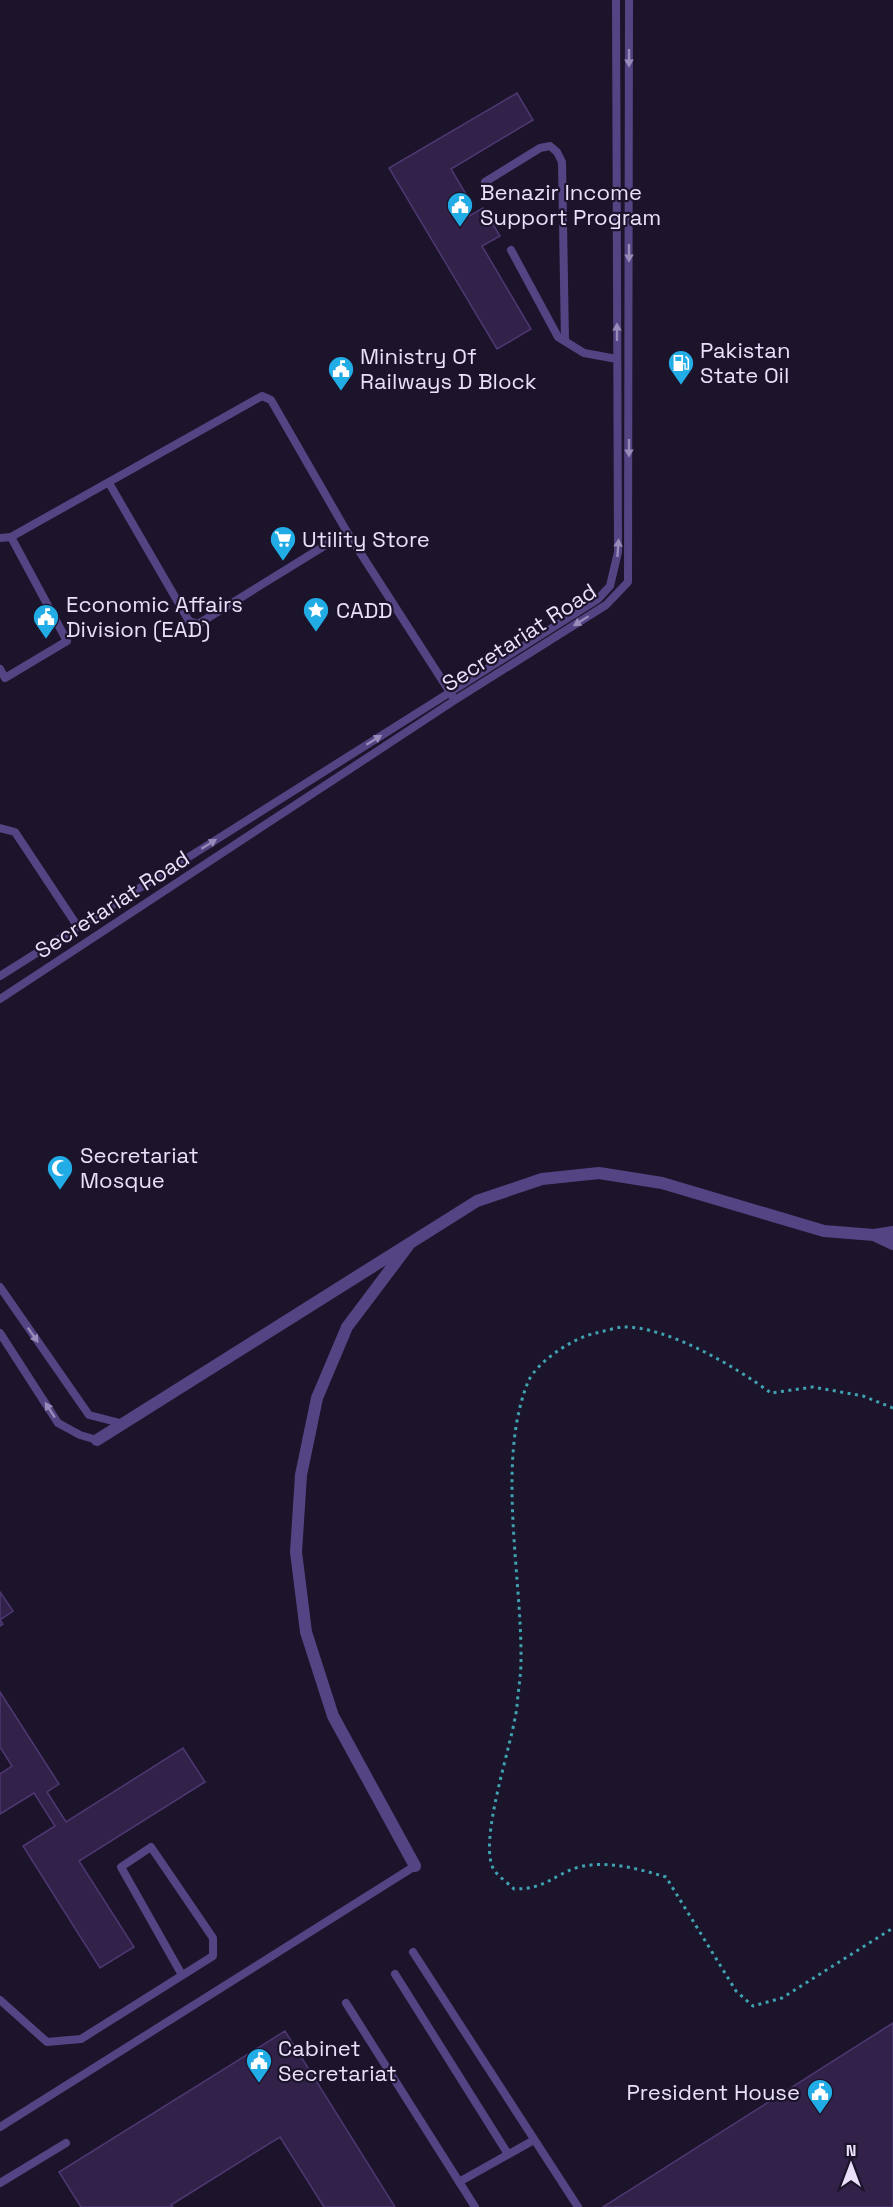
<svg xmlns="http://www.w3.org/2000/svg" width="893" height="2207" viewBox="0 0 893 2207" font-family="'Space Grotesk',sans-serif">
	<rect width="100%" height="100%" fill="#1c142a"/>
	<!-- building -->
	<g fill="#322249" stroke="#4e3772" stroke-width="1.5">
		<polygon points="517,93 533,120 451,169 470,201 456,209 462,220 483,208 500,236 482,246 531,329 497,349 389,168"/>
		<polygon points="0,1592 13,1611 0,1620 3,1624 0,1626"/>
		<polygon points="0,1692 59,1784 47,1792 66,1822 183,1748 205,1782 79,1861 134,1947 100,1968 23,1846 55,1826 34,1793 0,1814 0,1774 12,1766 0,1747"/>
		<polygon points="893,2023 893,2207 603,2207"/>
		<polygon points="285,2031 395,2207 324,2207 280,2137 171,2205 173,2207 81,2207 59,2172"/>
	</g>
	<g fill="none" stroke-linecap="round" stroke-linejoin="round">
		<!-- path -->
		<path stroke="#3fa2b1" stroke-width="3" stroke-dasharray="3 4.5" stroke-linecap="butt" d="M893 1408 863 1396 813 1387 771 1393C736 1367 667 1326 623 1327 614 1328 605 1331 596 1333 575 1337 537 1361 528 1382 496 1461 522 1576 521 1661 521 1676 518 1691 517 1706 513 1743 477 1842 494 1870 499 1877 508 1883 514 1889 547 1889 552 1875 579 1867 608 1860 639 1869 666 1877L736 1991 753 2006 782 1998 893 1928"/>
		<!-- lane -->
		<g stroke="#534583" stroke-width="8">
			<polyline points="485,182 540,148 550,146 557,152 562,162 565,341"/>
			<polyline points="511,250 558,337 584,353 617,359"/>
			<polyline points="109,483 189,621 198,624 347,532"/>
			<polyline points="0,538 11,537 262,396 271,400 347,532 453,697"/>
			<polyline points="0,669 5,678 67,641 11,537"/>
			<polyline points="0,828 15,832 78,927"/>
			<polyline points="0,976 598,599 610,586 618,552 616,0"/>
			<polyline points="0,999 455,700 606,605 628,582 629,0"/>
			<polyline points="0,1287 89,1415 124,1424"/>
			<polyline points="0,1333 58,1423 80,1435 97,1440"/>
			<polyline points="413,1952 578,2207"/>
			<polyline points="395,1974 508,2154"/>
			<polyline points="0,2000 47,2042 81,2039 213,1956 213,1938 151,1847 121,1867 182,1975"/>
			<polyline points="346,2003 475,2207"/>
			<polyline points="0,2127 415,1866"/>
			<polyline points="459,2182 534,2140"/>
			<polyline points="0,2183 66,2143"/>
		</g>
		<!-- street -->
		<g stroke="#534583" stroke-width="12">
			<polyline points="874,1235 893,1232"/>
			<polyline points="408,1246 347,1327 317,1398 301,1475 296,1552 306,1632 333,1716 415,1866"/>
			<polyline points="97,1440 477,1201 542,1179 599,1173 662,1183 824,1231 874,1235 893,1244"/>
		</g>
	</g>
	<!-- one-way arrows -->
	<defs><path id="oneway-solid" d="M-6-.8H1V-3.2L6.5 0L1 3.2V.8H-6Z" transform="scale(1.5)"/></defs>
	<g fill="#968bb9">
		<use href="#oneway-solid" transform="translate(629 58) rotate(90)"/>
		<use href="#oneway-solid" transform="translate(629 253) rotate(90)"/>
		<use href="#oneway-solid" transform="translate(617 332) rotate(-90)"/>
		<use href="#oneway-solid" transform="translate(629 448) rotate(90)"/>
		<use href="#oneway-solid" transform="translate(618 548) rotate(-86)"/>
		<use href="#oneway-solid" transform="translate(581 621) rotate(148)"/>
		<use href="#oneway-solid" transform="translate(374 740) rotate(-32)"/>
		<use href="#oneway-solid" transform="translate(209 844) rotate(-32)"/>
		<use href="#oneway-solid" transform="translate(33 1335) rotate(55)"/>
		<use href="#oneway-solid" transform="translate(50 1410) rotate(-123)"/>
	</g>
	<!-- icons -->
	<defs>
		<g id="civic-pin" transform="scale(1.35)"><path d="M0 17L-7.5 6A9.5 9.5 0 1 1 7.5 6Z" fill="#22ace6" stroke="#1c142a"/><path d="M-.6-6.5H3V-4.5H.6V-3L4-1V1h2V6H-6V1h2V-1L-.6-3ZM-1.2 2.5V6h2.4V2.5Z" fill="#fff"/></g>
		<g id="fuel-pin" transform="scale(1.35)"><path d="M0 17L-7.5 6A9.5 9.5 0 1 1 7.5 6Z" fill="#22ace6" stroke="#1c142a"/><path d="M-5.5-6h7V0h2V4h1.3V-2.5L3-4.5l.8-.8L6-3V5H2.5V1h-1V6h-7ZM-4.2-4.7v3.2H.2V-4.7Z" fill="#fff"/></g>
		<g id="supermarket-pin" transform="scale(1.35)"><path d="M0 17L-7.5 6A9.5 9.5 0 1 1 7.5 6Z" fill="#22ace6" stroke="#1c142a"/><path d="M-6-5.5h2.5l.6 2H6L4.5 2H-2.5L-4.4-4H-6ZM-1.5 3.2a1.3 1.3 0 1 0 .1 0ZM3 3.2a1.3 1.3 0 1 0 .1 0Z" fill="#fff"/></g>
		<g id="sight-pin" transform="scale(1.35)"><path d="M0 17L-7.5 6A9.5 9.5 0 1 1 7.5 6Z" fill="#22ace6" stroke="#1c142a"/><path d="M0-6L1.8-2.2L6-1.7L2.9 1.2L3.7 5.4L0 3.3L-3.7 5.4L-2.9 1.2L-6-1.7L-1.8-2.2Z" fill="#fff"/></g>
		<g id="mosque-pin" transform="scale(1.35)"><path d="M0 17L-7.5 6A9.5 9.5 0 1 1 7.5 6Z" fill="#22ace6" stroke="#1c142a"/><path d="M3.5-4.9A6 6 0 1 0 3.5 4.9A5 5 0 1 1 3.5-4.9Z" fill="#fff"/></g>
	</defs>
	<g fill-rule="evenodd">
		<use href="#civic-pin" x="460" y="205"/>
		<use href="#fuel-pin" x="681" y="363"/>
		<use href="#civic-pin" x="341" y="369"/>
		<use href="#supermarket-pin" x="283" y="539"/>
		<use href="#sight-pin" x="316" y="610"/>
		<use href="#civic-pin" x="46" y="617"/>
		<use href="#mosque-pin" x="60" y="1168"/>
		<use href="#civic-pin" x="259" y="2061"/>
		<use href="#civic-pin" x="820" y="2092"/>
	</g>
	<g text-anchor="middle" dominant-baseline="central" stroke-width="4.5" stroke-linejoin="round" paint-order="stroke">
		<!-- poi labels -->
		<g font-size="22" fill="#e9e1fc" stroke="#1c142a" text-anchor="start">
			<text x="480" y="192">Benazir Income<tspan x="480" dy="25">Support Program</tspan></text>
			<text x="700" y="350">Pakistan<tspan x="700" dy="25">State Oil</tspan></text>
			<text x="360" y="356">Ministry Of<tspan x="360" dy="25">Railways D Block</tspan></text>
			<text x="302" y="539">Utility Store</text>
			<text x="66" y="604">Economic Affairs<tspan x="66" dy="25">Division (EAD)</tspan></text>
			<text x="336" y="610">CADD</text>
			<text x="80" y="1155">Secretariat<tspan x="80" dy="25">Mosque</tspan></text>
			<text x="278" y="2048">Cabinet<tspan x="278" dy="25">Secretariat</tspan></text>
			<text x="800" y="2092" text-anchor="end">President House</text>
		</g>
		<!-- street labels -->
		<g font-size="22" fill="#e9e1fc" stroke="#1c142a">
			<text transform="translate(519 637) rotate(-33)">Secretariat Road</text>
			<text transform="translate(112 904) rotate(-33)">Secretariat Road</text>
		</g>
	</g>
	<!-- north arrow -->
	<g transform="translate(851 2165)" stroke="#1c142a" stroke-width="4.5" paint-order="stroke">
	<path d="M0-4.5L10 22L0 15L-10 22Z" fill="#e9e1fc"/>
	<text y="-9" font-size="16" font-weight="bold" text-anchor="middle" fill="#e9e1fc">N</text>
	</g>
</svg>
